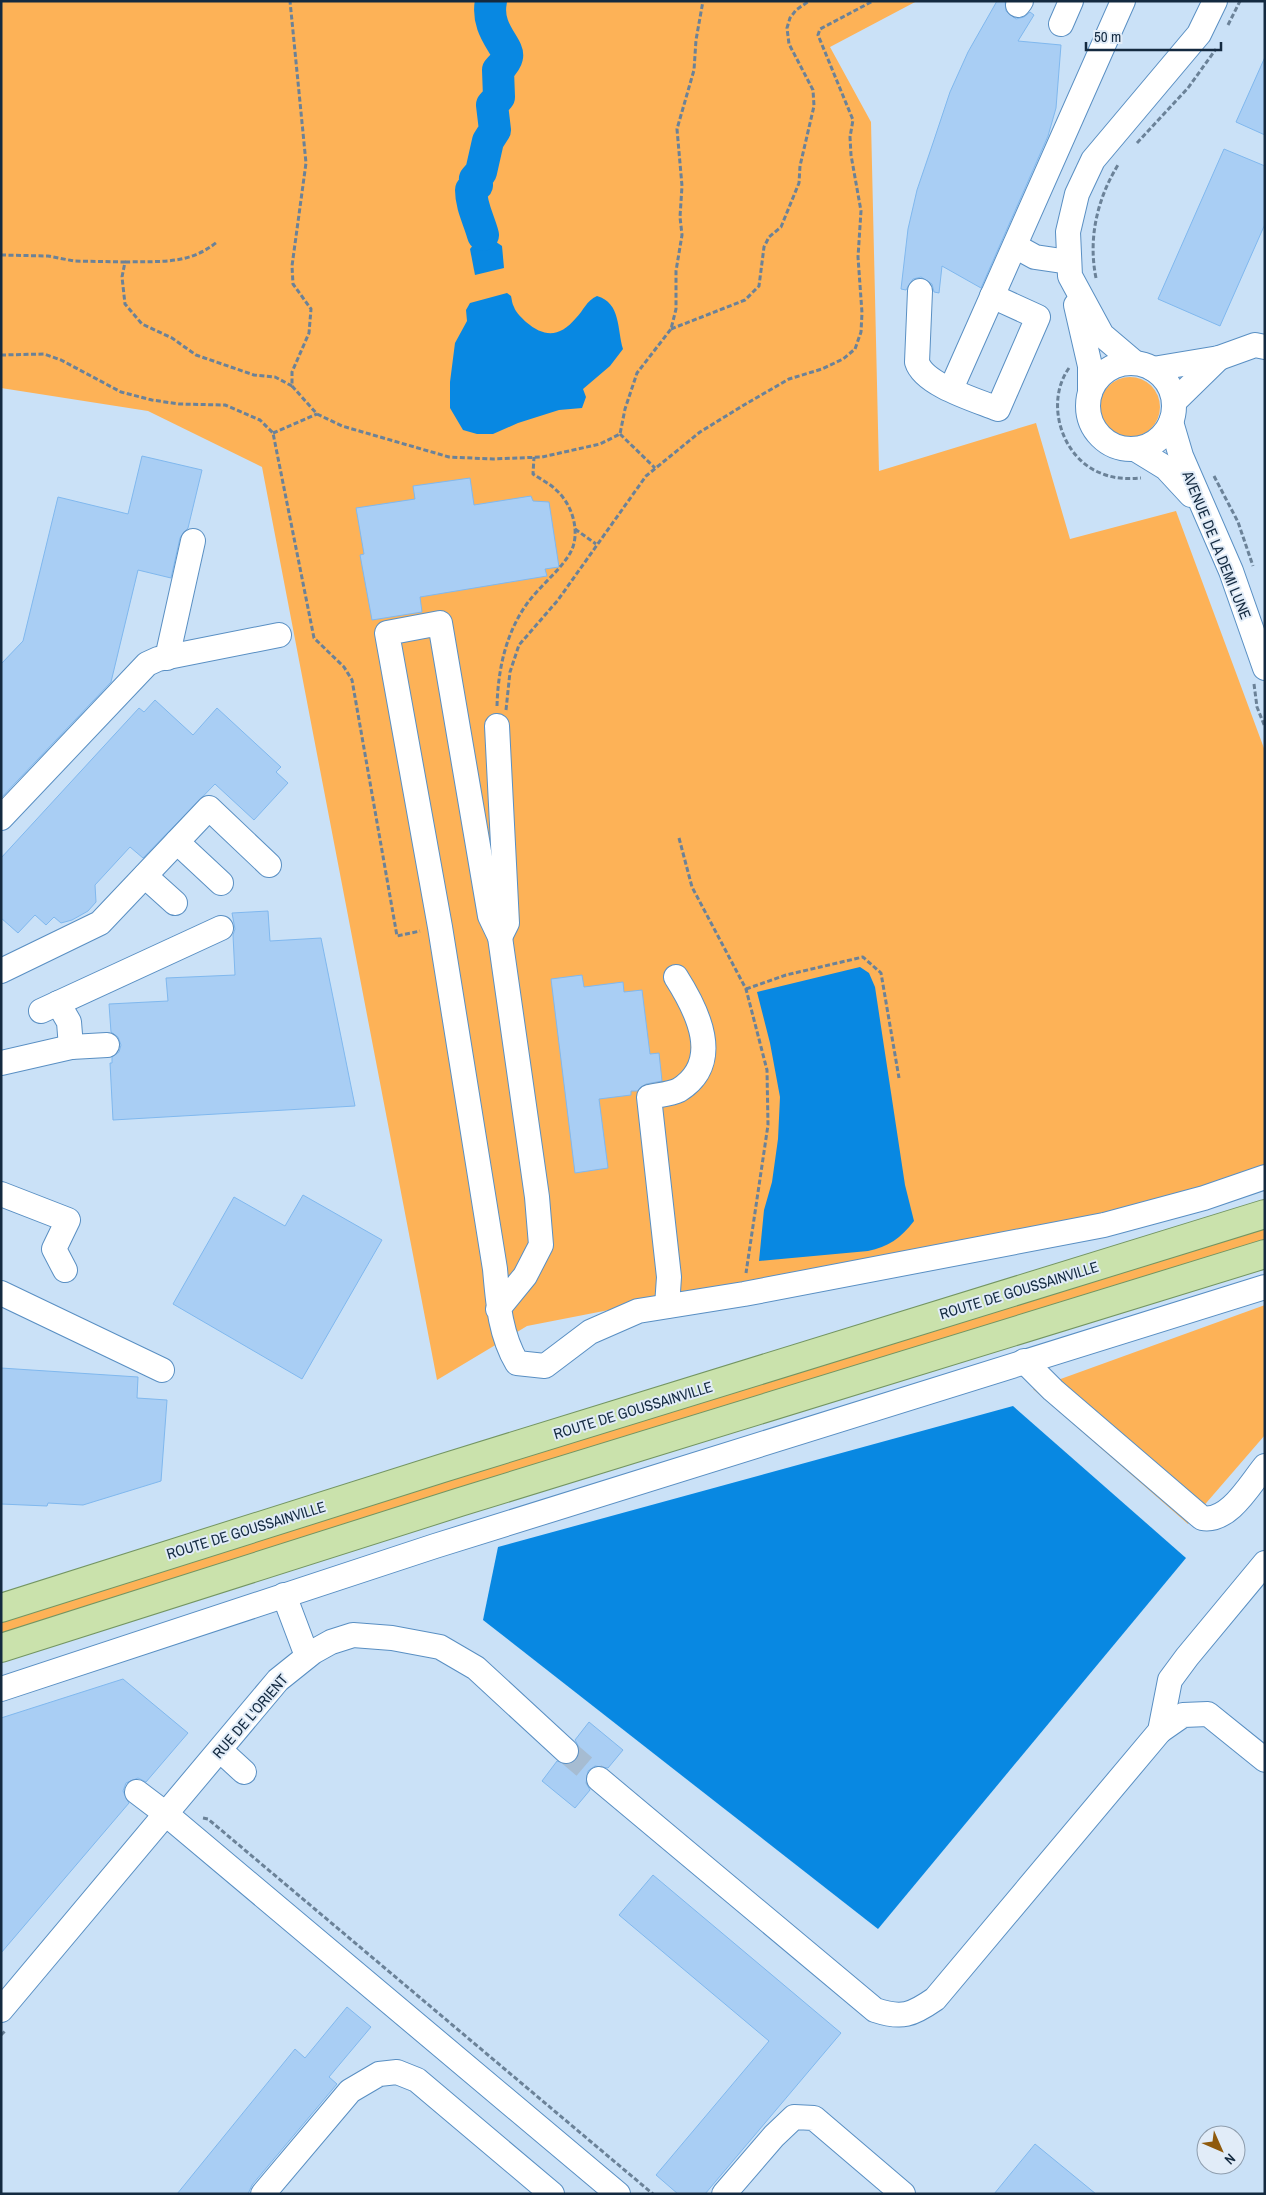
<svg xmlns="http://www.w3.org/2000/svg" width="1266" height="2195" viewBox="0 0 1266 2195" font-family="'Archivo Narrow',sans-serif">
	<rect width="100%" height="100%" fill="#cae1f7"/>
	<!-- green -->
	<g fill="#fdb257">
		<polygon points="1,1 917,1 830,47 871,122 879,471 1036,423 1070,539 1176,511 1265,751 1265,1168 1168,1201 527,1326 437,1380 262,467 148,411 1,388"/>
		<circle cx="1130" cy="407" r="30"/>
		<polygon points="1265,1221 1265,1245 1,1639 1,1617"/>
		<polygon points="1265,1305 1265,1435 1188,1524 1033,1389"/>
	</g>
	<!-- water -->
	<g fill="#0888e2">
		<polygon points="481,235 486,235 502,246 504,268 475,275 470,249"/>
		<path d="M507 293 511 296C512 300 512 304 514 307 516 313 522 318 526 322 545 338 560 337 576 318 584 310 586 301 597 296 621 303 617 329 623 349L610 366 583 389 586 397 582 408 559 410 518 423 493 434H477L463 430 450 408V382L455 343 467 321 466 310 470 303Z"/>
		<path d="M860 967 869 973 875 987 905 1185 914 1221C901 1238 888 1247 868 1251L759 1261 764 1210 772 1182 778 1139 780 1097 770 1043 757 992Z"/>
		<polygon points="1013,1406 1186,1558 878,1929 483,1620 498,1547"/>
	</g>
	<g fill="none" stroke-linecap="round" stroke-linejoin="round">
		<!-- river -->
		<path stroke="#0888e2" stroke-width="32" d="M483 235C479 220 471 206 471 190L477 185 475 179 481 172 488 141 495 130 492 105 499 97 498 70C501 67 506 62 507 57 510 47 485 30 491 1"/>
	</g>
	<!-- building -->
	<g fill="#a9cef4" stroke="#80b8ee">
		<polygon points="997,1 1005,1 1006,11 1016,19 1024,17 1030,12 1034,15 1018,41 1061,45 1056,108 1048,136 981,288 942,266 939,293 934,292 932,284 921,277 913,279 906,290 901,289 908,229 917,190 934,140 950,92 968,52"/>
		<polygon points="1265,57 1265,135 1236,122"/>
		<polygon points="1224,149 1265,166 1265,224 1220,326 1158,299"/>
		<polygon points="142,456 202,470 188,528 180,538 171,578 138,570 111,682 1,798 1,664 23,641 58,497 128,514"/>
		<polygon points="470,478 474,505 531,496 533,501 549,502 559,567 545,569 547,576 420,597 422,612 372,620 360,555 364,554 356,508 415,499 413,486"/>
		<polygon points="155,700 193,735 217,708 281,767 276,772 288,783 254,820 215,784 143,858 130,847 95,885 96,902 88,911 72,920 61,923 54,917 46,925 35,915 18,933 1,918 1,858 139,708 144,712"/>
		<polygon points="268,911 270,941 321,938 355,1106 113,1120 110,1063 112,1063 112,1057 119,1052 121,1045 118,1037 111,1032 109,1004 168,1001 166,978 235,975 233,935 235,929 232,913"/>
		<polygon points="582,975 584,987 623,982 624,992 642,990 650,1054 659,1053 662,1081 646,1084 637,1091 631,1091 631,1095 599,1099 608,1168 575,1173 551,979"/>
		<polygon points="303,1195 382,1240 302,1379 173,1304 234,1197 285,1226"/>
		<polygon points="1,1368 138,1377 137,1398 167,1400 161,1481 83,1505 48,1503 47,1506 1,1504"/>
		<polygon points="123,1679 188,1733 146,1782 138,1778 126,1783 123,1791 129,1803 1,1953 1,1718"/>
		<polygon points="589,1722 623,1750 608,1768 595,1766 588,1771 586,1783 590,1790 575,1808 542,1781 557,1761 570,1764 576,1760 579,1747 575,1740"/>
		<polygon points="653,1875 841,2033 705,2194 678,2194 656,2175 769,2041 619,1915"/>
		<polygon points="347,2007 371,2027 329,2077 337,2084 252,2185 248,2194 177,2194 295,2049 305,2058"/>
		<polygon points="1035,2144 1096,2194 994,2194"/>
	</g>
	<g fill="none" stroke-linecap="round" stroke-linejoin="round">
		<!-- minor-tunnel -->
		<polyline stroke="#a6bcd2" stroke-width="24" stroke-dasharray="24 12" stroke-linecap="butt" points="566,1751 599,1779"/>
		<!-- minor casing -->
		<g stroke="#598fc3" stroke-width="26">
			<g id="minor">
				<polyline points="1018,5 1021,1"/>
				<polyline points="1061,24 1071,1"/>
				<polyline points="1015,246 1035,257 1069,262"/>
				<path d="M920 291 917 362C924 385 976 400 998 409L1038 317 992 296"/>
				<polyline points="1076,305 1090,366 1090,392"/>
				<circle cx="1131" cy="406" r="43"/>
				<polyline points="1135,363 1102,335 1070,276 1068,232 1077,194 1093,160 1199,34 1215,1"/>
				<polyline points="1153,369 1219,358 1255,345 1265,347"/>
				<polyline points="951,389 1123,1"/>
				<polyline points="1174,402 1219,358"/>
				<polyline points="1171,422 1181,456 1231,571 1265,668"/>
				<polyline points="1135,449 1166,468 1191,495"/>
				<polyline points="167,658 193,541"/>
				<polyline points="497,726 507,923 500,937"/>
				<polyline points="1,818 147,664 158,659 279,635"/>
				<polyline points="177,842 221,883"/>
				<polyline points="145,876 175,903"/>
				<polyline points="1,971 100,923 209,808 269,865"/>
				<polyline points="58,1003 69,1022 71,1047"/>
				<polyline points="41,1011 221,928"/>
				<polyline points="1,1063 71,1047 107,1045"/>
				<polyline points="1,1194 68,1220 54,1249 65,1270"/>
				<polyline points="1,1293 162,1370"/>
				<path d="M667 1306 669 1277 649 1097C658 1095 671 1094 679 1090 724 1062 697 1010 676 977"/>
				<path d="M498 1309 525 1276 541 1245 537 1197 500 937 490 916 440 623 387 633 440 927 495 1269C498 1303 500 1334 517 1363L545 1366 590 1332 638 1311 744 1294 1104 1225 1204 1198 1265 1177"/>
				<path d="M1024 1361 1053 1390 1202 1518C1229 1523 1250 1484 1265 1466"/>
				<polyline points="284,1595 307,1656"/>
				<polyline points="1,1689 435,1546 1265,1287"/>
				<polyline points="1160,1731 1183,1715 1208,1714 1265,1760"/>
				<polyline points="220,1750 244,1772"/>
				<path d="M599 1779 875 2010C902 2019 912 2015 935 1999L1160 1731 1170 1680 1187 1657 1265 1563"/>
				<polyline points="137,1792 166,1814 618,2194"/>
				<polyline points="1,2010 278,1680 313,1652 331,1642 353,1635 392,1638 440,1647 476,1668 566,1751"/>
				<polyline points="263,2194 350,2091 379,2074 397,2072 417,2080 552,2194"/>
				<polyline points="724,2194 774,2136 794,2117 814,2118 903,2194"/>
			</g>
		</g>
		<!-- major casing -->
		<g stroke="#739562" stroke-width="30">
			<g id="major">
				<polyline points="1,1608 443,1468 1265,1214"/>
				<polyline points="1,1648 460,1502 1265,1254"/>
			</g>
		</g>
		<!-- path -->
		<g stroke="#6b8298" stroke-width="3" stroke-dasharray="5 2.5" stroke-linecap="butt">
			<polyline points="1228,25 1240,1"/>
			<polyline points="1137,143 1188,88 1216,49"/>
			<polyline points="1,255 48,256 74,261 125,262 122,277 125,304 142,324 172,338 196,355 254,375 275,377 292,386 292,372 309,333 311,309 293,284 292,266 306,163 290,1"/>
			<path d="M125 262C160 261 189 265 217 242"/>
			<path d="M1096 278C1088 239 1097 199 1118 165"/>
			<polyline points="671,329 745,300 759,286 764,247 769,237 781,227 799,183 800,166 814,106 813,90 789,44 787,28 790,18 796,10 809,1"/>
			<polyline points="1,355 44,354 61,360 121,392 152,400 179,404 225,405 260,420 273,433 314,638 344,667 352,680 397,936 420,931"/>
			<path d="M1069 368C1044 403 1062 460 1103 474 1116 479 1128 479 1141 478"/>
			<polyline points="292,386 317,414 342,426 449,457 493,459 542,457 600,444 620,434 625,409 637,373 671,329 676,309 676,271 682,235 680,217 682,186 677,129 694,70 696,40 703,1"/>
			<polyline points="273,433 317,414"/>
			<polyline points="620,434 655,468"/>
			<polyline points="1214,476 1238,522 1253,566"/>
			<polyline points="575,529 596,544"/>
			<polyline points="1254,684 1257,707 1265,727"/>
			<path d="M497 706C498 671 505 637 524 608 537 588 557 574 569 555 582 535 573 504 555 489 549 483 540 479 533 474L534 457"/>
			<polyline points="506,710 510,672 519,645 558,600 646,476 700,432 744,405 789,379 822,369 843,359 855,349 861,332 862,313 858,257 861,211 851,155 850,137 853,120 818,35 820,29 873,1"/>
			<polyline points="679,838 692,887 746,989 767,1070 768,1125 746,1273"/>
			<polyline points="746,989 786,975 863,957 881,973 899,1078"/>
			<polyline points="203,1818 208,1819 653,2194"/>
			<polyline points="1,2035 6,2030"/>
		</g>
		<!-- minor -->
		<use href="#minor" stroke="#fff" stroke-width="24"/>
		<!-- major -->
		<use href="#major" stroke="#cae2ac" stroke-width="28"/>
	</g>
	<g text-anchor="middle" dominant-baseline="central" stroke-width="4" stroke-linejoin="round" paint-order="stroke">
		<!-- street labels -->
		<g font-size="15" fill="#142a40" stroke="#e1ecf8">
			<text transform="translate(1217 545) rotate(68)">AVENUE DE LA DEMI LUNE</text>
			<text transform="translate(1019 1290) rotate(-17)">ROUTE DE GOUSSAINVILLE</text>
			<text transform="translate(633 1410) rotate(-17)">ROUTE DE GOUSSAINVILLE</text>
			<text transform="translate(246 1530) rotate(-17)">ROUTE DE GOUSSAINVILLE</text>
			<text transform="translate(250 1716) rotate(-49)">RUE DE L'ORIENT</text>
		</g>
	</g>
	<!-- border -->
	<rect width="1266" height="2195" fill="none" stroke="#142a40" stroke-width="5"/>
	<!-- north arrow -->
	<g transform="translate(1221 2150) rotate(135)"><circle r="24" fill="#e1ecf8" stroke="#8f9eae"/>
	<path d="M0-4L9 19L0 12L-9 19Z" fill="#8f5a0d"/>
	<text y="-8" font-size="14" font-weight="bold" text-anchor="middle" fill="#142a40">N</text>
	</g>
	<!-- scale -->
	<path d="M1086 42v8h135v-8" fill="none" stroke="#142a40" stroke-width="2.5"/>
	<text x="1094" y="42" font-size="15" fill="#142a40" stroke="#e1ecf8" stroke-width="4" paint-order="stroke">50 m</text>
</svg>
